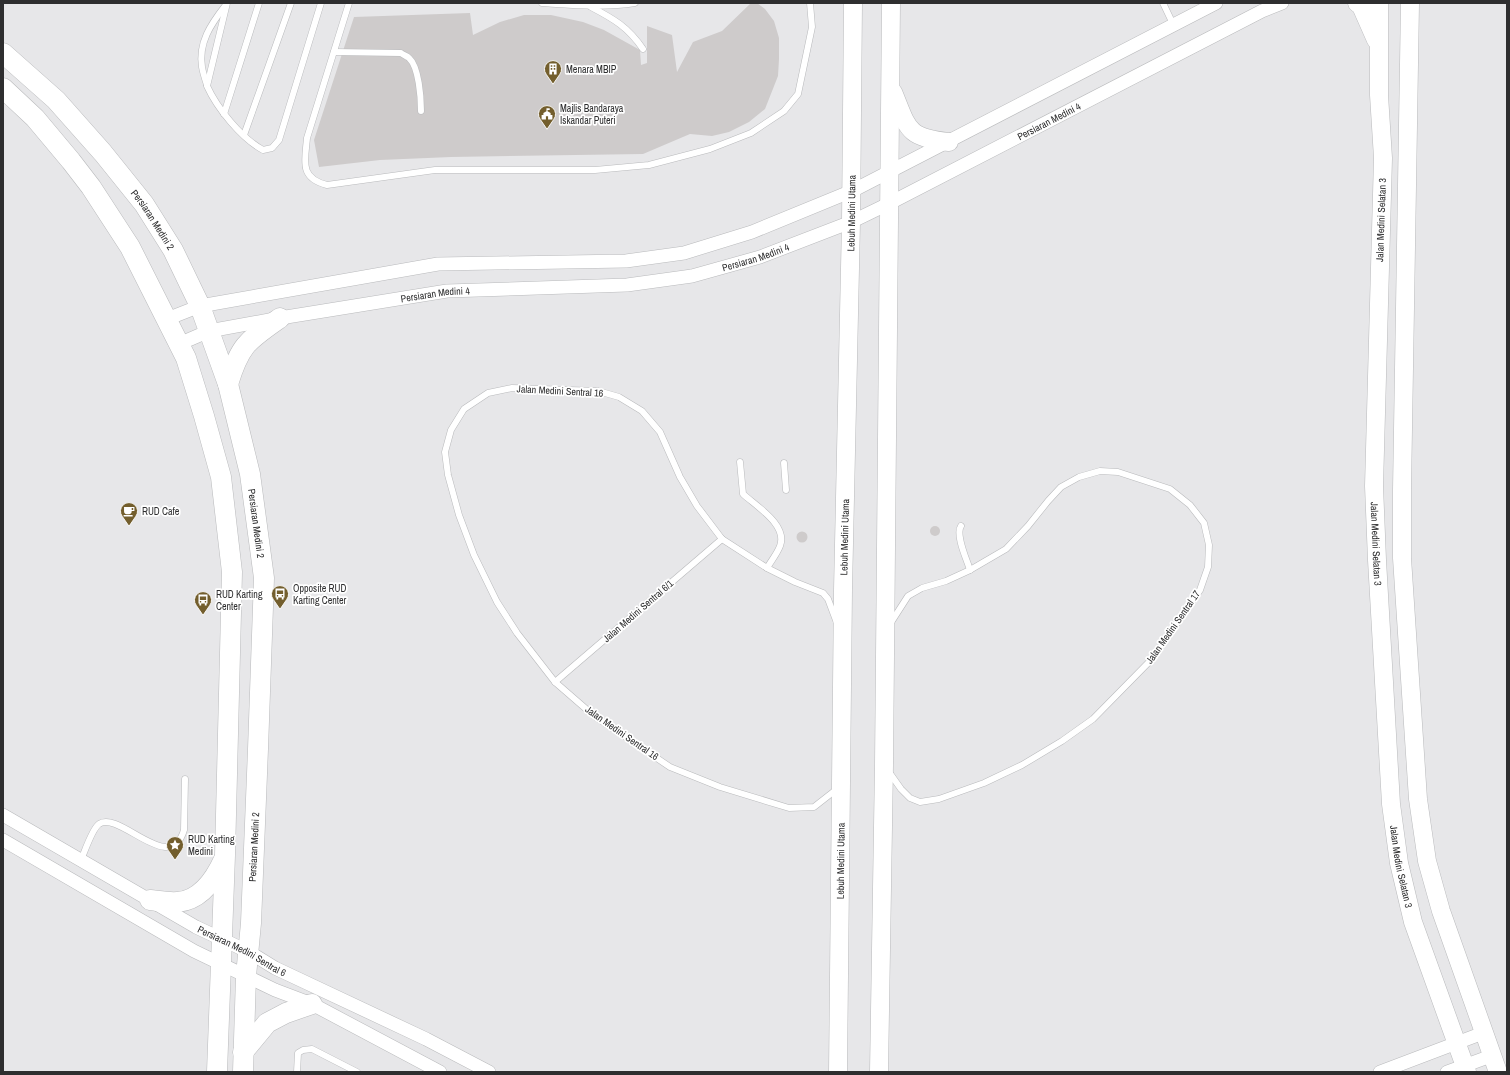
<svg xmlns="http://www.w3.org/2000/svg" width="1510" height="1075" viewBox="0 0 1510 1075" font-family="'Archivo Narrow',sans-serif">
	<rect width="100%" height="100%" fill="#e7e7e9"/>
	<!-- building -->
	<g fill="#cecbcb">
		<polygon points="751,3 757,3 765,9 774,21 779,38 779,59 778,76 765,109 749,122 729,132 712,136 690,134 643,154 451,157 380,160 319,167 314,140 354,17 470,13 473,35 500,22 524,15 551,15 583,22 604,30 640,50 641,65 647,63 647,26 672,35 677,72 693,42 722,31"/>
		<circle cx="935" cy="531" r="5"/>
		<circle cx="802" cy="537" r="5.5"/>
	</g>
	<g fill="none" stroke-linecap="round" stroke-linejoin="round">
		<!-- lane casing -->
		<g stroke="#b9babc" stroke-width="7">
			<g id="lane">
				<path d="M227 3 207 86C217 108 241 138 263 150L272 148 279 140 321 3"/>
				<path d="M349 3 307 138C305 161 299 178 327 185L435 170H595L649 165 710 149 751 133 784 111 798 94 812 27 810 3"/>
				<path d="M542 3C573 5 605 8 635 3"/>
				<polyline points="1163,3 1173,24"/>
				<path d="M591 7C614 19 628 27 643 49"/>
				<path d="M334 52 401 53C403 55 407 56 409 58 419 67 421 98 421 111"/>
				<path d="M207 85C205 79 203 73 202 67 198 43 211 24 225 6"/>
				<polyline points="224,114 259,3"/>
				<polyline points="244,135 291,3"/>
				<path d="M740 462 743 494C756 506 788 525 780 546 777 554 771 561 767 568"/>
				<polyline points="784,463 786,490"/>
				<path d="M961 526C955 535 967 560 970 570"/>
				<polyline points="555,682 722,539"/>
				<polyline points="889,772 901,789 910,798 920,802 939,799 984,783 1022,765 1062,741 1093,719 1152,659 1200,590 1208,567 1209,545 1204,523 1190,505 1170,489 1118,472 1100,471 1079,477 1061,487 1048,501 1028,526 1006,549 970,570 946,581 922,588 908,596 890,624"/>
				<polyline points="837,789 814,807 789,808 720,787 670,767 593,715 555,682 517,633 497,602 474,555 459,515 448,475 445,452 451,430 464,409 488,393 512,388 598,391 619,397 642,411 660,432 680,477 697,506 722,539 767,568 795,582 823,593 828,599 837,623"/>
				<path d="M81 860C85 851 92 829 99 824 120 810 170 877 184 830L185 779"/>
				<polyline points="297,1072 298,1053 303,1050 312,1049 357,1072"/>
			</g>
		</g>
		<!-- street casing -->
		<g stroke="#b9babc" stroke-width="14">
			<g id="street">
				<polyline points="167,319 200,306 438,264 626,261 684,253 752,232 852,191 1216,3"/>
				<path id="s1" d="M179 344 209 331 280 318 447 291 627 285 692 276 760 257 851 222 888 204 1262 11 1282 3"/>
				<path id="s2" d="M3 815 196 927 249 952 275 968 426 1039 489 1072"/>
				<polyline points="3,840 194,951 275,990 312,1004 440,1072"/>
				<polyline points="1380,1072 1483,1033"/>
				<polyline points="1447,1072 1491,1056"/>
			</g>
		</g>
		<!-- secondary casing -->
		<g stroke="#b9babc" stroke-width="19">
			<g id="secondary">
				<polyline points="1357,3 1361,6 1376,40"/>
				<path id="s3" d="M1379 3V95L1383 158 1374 486 1377 560 1391 804 1399 863 1413 922 1467 1072"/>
				<polyline points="1410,3 1402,490 1402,558 1418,799 1427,861 1441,911 1498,1072"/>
				<path d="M893 92C908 128 906 138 949 142"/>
				<path id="s4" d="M838 1072 843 590 851 222 853 3"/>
				<polyline points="879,1072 884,765 891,3"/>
			</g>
		</g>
		<!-- primary casing -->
		<g stroke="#b9babc" stroke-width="21">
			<g id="primary">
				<path id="s5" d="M3 53 56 100 103 153 144 204 173 250 200 306 228 384 250 474 264 578 258 749 251 923 246 976 243 1072"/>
				<polyline points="3,88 35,118 71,161 91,187 130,247 186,358 204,416 221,477 232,572 225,855 217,1072"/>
				<path d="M228 384C240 345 247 341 280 318"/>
				<path d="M150 900C159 901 170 903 178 902 201 900 215 879 224 859"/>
				<polyline points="243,1052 267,1023 286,1013 312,1004"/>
			</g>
		</g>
		<!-- lane -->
		<use href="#lane" stroke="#fff" stroke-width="6"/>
		<!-- street -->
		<use href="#street" stroke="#fff" stroke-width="13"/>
		<!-- secondary -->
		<use href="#secondary" stroke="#fff" stroke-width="18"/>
		<!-- primary -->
		<use href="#primary" stroke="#fff" stroke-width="20"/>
	</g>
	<!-- icons -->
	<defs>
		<g id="building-pin" transform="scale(0.9)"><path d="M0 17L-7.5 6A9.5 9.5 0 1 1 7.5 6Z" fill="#735e2d" stroke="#fff"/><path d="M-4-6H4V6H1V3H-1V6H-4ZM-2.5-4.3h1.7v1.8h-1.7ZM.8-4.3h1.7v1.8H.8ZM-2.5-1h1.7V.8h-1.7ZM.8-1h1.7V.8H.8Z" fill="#fff"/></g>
		<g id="civic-pin" transform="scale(0.9)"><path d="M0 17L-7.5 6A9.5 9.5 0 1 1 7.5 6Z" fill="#735e2d" stroke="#fff"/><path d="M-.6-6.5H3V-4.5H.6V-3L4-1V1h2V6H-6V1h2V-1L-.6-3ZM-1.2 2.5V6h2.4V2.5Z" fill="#fff"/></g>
		<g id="cafe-pin" transform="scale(0.9)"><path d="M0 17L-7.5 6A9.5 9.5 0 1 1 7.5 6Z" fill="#735e2d" stroke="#fff"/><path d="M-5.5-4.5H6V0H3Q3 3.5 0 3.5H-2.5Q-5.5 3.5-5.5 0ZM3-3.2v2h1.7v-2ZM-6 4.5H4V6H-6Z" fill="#fff"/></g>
		<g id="bus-pin" transform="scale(0.9)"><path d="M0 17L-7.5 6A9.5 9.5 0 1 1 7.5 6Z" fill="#735e2d" stroke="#fff"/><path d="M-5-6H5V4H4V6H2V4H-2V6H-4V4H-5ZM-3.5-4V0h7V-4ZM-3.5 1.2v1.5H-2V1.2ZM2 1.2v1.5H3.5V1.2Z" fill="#fff"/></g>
		<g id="sight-pin" transform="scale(0.9)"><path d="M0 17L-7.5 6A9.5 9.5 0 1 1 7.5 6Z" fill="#735e2d" stroke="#fff"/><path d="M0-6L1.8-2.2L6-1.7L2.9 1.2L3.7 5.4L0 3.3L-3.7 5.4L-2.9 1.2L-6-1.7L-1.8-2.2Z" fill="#fff"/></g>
	</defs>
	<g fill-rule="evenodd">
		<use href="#building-pin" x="553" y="69"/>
		<use href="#civic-pin" x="547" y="114"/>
		<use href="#cafe-pin" x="129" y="511"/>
		<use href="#bus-pin" x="280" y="594"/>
		<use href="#bus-pin" x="203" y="600"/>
		<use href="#sight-pin" x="175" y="845"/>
	</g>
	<g text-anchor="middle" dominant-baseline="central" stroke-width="3.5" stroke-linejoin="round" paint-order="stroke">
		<!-- poi labels -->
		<g font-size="10" fill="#2e2e2f" stroke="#fff" text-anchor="start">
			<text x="566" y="69">Menara MBIP</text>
			<text x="560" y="108">Majlis Bandaraya<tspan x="560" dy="12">Iskandar Puteri</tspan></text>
			<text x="142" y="511">RUD Cafe</text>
			<text x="293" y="588">Opposite RUD<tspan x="293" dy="12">Karting Center</tspan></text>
			<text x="216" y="594">RUD Karting<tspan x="216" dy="12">Center</tspan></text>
			<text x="188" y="839">RUD Karting<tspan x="188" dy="12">Medini</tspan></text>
		</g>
		<!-- street labels -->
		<g font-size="10" fill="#2e2e2f" stroke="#fff">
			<text stroke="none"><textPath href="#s1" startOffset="910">Persiaran Medini 4</textPath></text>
			<text stroke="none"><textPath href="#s4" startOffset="859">Lebuh Medini Utama</textPath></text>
			<text stroke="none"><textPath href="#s5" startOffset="225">Persiaran Medini 2</textPath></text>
			<text transform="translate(1381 220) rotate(-88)">Jalan Medini Selatan 3</text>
			<text stroke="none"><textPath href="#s1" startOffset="586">Persiaran Medini 4</textPath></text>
			<text stroke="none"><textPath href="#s1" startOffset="262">Persiaran Medini 4</textPath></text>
			<text transform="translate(560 391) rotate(3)">Jalan Medini Sentral 16</text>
			<text stroke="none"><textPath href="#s5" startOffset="549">Persiaran Medini 2</textPath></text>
			<text stroke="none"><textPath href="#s4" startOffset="535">Lebuh Medini Utama</textPath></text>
			<text stroke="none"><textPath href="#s3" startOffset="541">Jalan Medini Selatan 3</textPath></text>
			<text transform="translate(638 611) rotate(-41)">Jalan Medini Sentral 6/1</text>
			<text transform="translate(1173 627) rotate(-55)">Jalan Medini Sentral 17</text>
			<text transform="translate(622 733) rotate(35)">Jalan Medini Sentral 16</text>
			<text transform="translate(254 847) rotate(-87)">Persiaran Medini 2</text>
			<text stroke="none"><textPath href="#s4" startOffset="211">Lebuh Medini Utama</textPath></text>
			<text stroke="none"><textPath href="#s3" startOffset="865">Jalan Medini Selatan 3</textPath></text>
			<text stroke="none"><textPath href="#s2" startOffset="275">Persiaran Medini Sentral 6</textPath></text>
		</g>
	</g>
	<!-- border -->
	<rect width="1510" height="1075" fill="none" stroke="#2e2e2f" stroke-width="8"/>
</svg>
